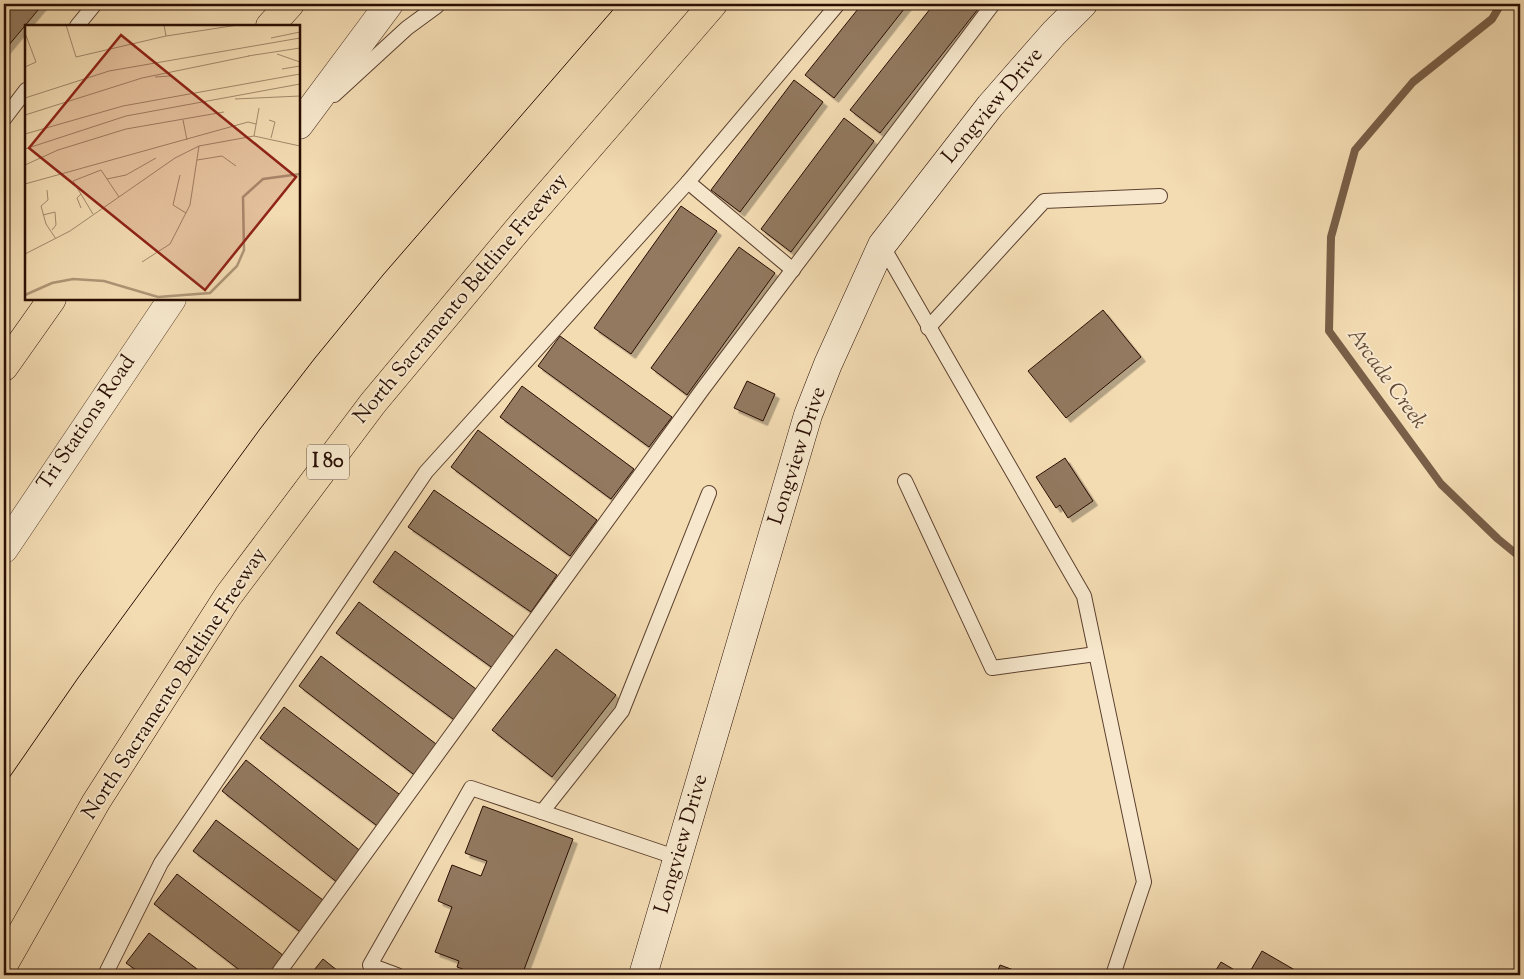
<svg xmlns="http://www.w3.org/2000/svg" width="1524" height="979" viewBox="0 0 1524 979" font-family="'Sorts Mill Goudy',serif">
	<defs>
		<filter id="shadow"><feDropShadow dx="4.5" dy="4.5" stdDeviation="0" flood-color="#0004"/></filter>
	</defs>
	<rect width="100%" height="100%" fill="#f3dbb2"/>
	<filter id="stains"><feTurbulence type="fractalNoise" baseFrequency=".004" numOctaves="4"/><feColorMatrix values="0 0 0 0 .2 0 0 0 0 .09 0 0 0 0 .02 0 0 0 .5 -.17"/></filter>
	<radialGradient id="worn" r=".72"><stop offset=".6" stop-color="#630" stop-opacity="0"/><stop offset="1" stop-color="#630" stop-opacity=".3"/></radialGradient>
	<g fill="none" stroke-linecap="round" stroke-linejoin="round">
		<!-- stream -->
		<polyline stroke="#795f48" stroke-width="8" points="1501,4 1492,19 1413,82 1355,150 1331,237 1329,331 1441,484 1498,539 1520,557"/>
	</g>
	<!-- building -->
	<g fill="#92795e" stroke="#290e03" filter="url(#shadow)">
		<polygon points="4,4 43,4 4,51"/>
		<polygon points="862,4 908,4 834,98 805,75"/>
		<polygon points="934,4 982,4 880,133 850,110"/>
		<polygon points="794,80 823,102 740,212 711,190"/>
		<polygon points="844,118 874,141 791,252 761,229"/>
		<polygon points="681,206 717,231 631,354 594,328"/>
		<polygon points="739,247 775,273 687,395 651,368"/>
		<polygon points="1103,310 1141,357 1066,418 1028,371"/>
		<polygon points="560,336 672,417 649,447 538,366"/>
		<polygon points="747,381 775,394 763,421 734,408"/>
		<polygon points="522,386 634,469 611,499 500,417"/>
		<polygon points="478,430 597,520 570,556 451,467"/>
		<polygon points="1065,458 1093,501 1068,518 1060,505 1056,508 1036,477"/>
		<polygon points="434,490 557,575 531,612 408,527"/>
		<polygon points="395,551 517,639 494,669 373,582"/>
		<polygon points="359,602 480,692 457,722 336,633"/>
		<polygon points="556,649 616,695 552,777 492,730"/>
		<polygon points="321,656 440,747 417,777 299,686"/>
		<polygon points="284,707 403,797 380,828 260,738"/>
		<polygon points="246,760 363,853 338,883 222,791"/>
		<polygon points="483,806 573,839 522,975 478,975 457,967 459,961 435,952 452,907 438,901 452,865 481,876 487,861 465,853"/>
		<polygon points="216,820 327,903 303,934 193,851"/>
		<polygon points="177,874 288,959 275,975 246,975 154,904"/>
		<polygon points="149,933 205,975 143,975 126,963"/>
		<polygon points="1262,951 1300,973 1299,975 1248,975"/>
		<polygon points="323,959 343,975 310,975"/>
		<polygon points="1221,962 1243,975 1213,975"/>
		<polygon points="1000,965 1027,975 996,975"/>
	</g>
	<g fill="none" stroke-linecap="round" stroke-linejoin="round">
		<!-- lane casing -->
		<g stroke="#5c412f" stroke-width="16">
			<g id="lane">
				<polyline points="77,26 95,4"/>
				<polyline points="334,95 407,28 437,6"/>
				<polyline points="4,119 26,90"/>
				<polyline points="688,182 793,270"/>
				<polyline points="882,245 1084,596 1144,882 1113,975"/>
				<polyline points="928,328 1044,201 1160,196"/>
				<polyline points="905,481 992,668 1096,654"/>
				<polyline points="542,812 622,711 709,493"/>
				<polyline points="105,975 161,863 426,472 688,182 838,4"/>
				<polyline points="277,975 702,390 993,4"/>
				<polyline points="397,975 370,965 471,788 678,858"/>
			</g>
		</g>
		<!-- street casing -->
		<g stroke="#5c412f" stroke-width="29">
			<g id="street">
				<polyline points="299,125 389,4"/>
				<polyline points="4,549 172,299"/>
			</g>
		</g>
		<!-- secondary casing -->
		<g stroke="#290e03" stroke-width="29">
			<polyline id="secondary" points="643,975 808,415 828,364 882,245 990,106 1054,33 1083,4"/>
		</g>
		<!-- highway casing -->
		<g stroke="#290e03" stroke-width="29">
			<g id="highway">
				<polyline points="270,26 290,4"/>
				<polyline points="4,367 52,299"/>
				<polyline points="4,964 96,802 228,596 373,403 519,228 713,4"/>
			</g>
		</g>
		<!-- lane -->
		<use href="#lane" stroke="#f7e8cd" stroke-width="14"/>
		<!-- street -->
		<use href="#street" stroke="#f7e8cd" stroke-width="28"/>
		<!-- secondary -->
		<use href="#secondary" stroke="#f7e8cd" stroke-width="28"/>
		<!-- highway -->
		<use href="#highway" stroke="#f3dbb2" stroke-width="28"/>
		<!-- tram -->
		<polyline stroke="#290e03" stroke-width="1" points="4,785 78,678 260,429 315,358 383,275 618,4"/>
	</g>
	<g text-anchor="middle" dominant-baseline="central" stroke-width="4" stroke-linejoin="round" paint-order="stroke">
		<!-- shield labels -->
		<rect fill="#f7e8cd" stroke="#674f40" stroke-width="1" x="307" y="444.5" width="42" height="35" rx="4"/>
		<g font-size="20" font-weight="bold" fill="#290e03">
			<text x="328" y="462">I 80</text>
		</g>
		<!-- street labels -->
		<g font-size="21" fill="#290e03" stroke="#f7e8cd">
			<text transform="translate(993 106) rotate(-50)">Longview Drive</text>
			<text transform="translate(461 299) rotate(-50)">North Sacramento Beltline Freeway</text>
			<text transform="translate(87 423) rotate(-56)">Tri Stations Road</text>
			<text transform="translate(798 456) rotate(-72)">Longview Drive</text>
			<text transform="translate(175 684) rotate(-57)">North Sacramento Beltline Freeway</text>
			<text transform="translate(682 844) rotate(-74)">Longview Drive</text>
		</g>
		<!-- water labels -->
		<g font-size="22" font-style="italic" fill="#654b37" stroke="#f7e8cd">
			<text transform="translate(1386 379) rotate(54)">Arcade Creek</text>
		</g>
	</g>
	<!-- overview -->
	<g transform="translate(25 25)">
		<rect width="275" height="275" fill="#f3dbb2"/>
		<path fill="none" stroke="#ae9576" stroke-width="2.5" d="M0 270 27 258 48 254 79 256 133 272 185 268 212 241 219 225 218 172 238 154 275 149"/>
		<path fill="none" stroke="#a2896c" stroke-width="1" d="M41 0 51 32 141 11 139 0M0 8 11 37 0 42M141 11 213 0M246 13 275 7M252 29 275 37M223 31 275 23M257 44 275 41M130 52 145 51M0 73 84 46 275 13M210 74 275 71M0 90 117 53 224 31M158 95 162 115M244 95 250 97 246 113M0 109 98 81 275 49M229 111 234 83M0 124 101 91 275 59M172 135 197 131 211 141M0 140 33 125 101 104 199 87M155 150 148 180 161 188M82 154 101 150 131 133M0 159 223 97 231 99M22 165 23 175 16 181 21 199 31 214M56 169 52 173 56 183M68 189 48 156 76 145 94 172M18 190 30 187 31 200 27 205M0 229 45 206 150 133 174 121 229 111 275 121M117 237 145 219 165 180 174 121"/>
		<path fill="#8f2418" fill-opacity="0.15" stroke="#8f2418" stroke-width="2.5" d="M96 10 271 152 180 265 4 123Z"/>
		<rect width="275" height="275" fill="none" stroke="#290e03" stroke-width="2.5"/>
	</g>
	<!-- margin -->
	<rect width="1524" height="979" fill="none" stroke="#f3dbb2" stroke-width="20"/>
	<rect x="5" y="5" width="1514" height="969" fill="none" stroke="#290e03" stroke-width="2.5"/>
	<rect x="10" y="10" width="1504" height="959" fill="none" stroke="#290e03"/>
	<rect width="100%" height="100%" filter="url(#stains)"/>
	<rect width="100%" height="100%" fill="url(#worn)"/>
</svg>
